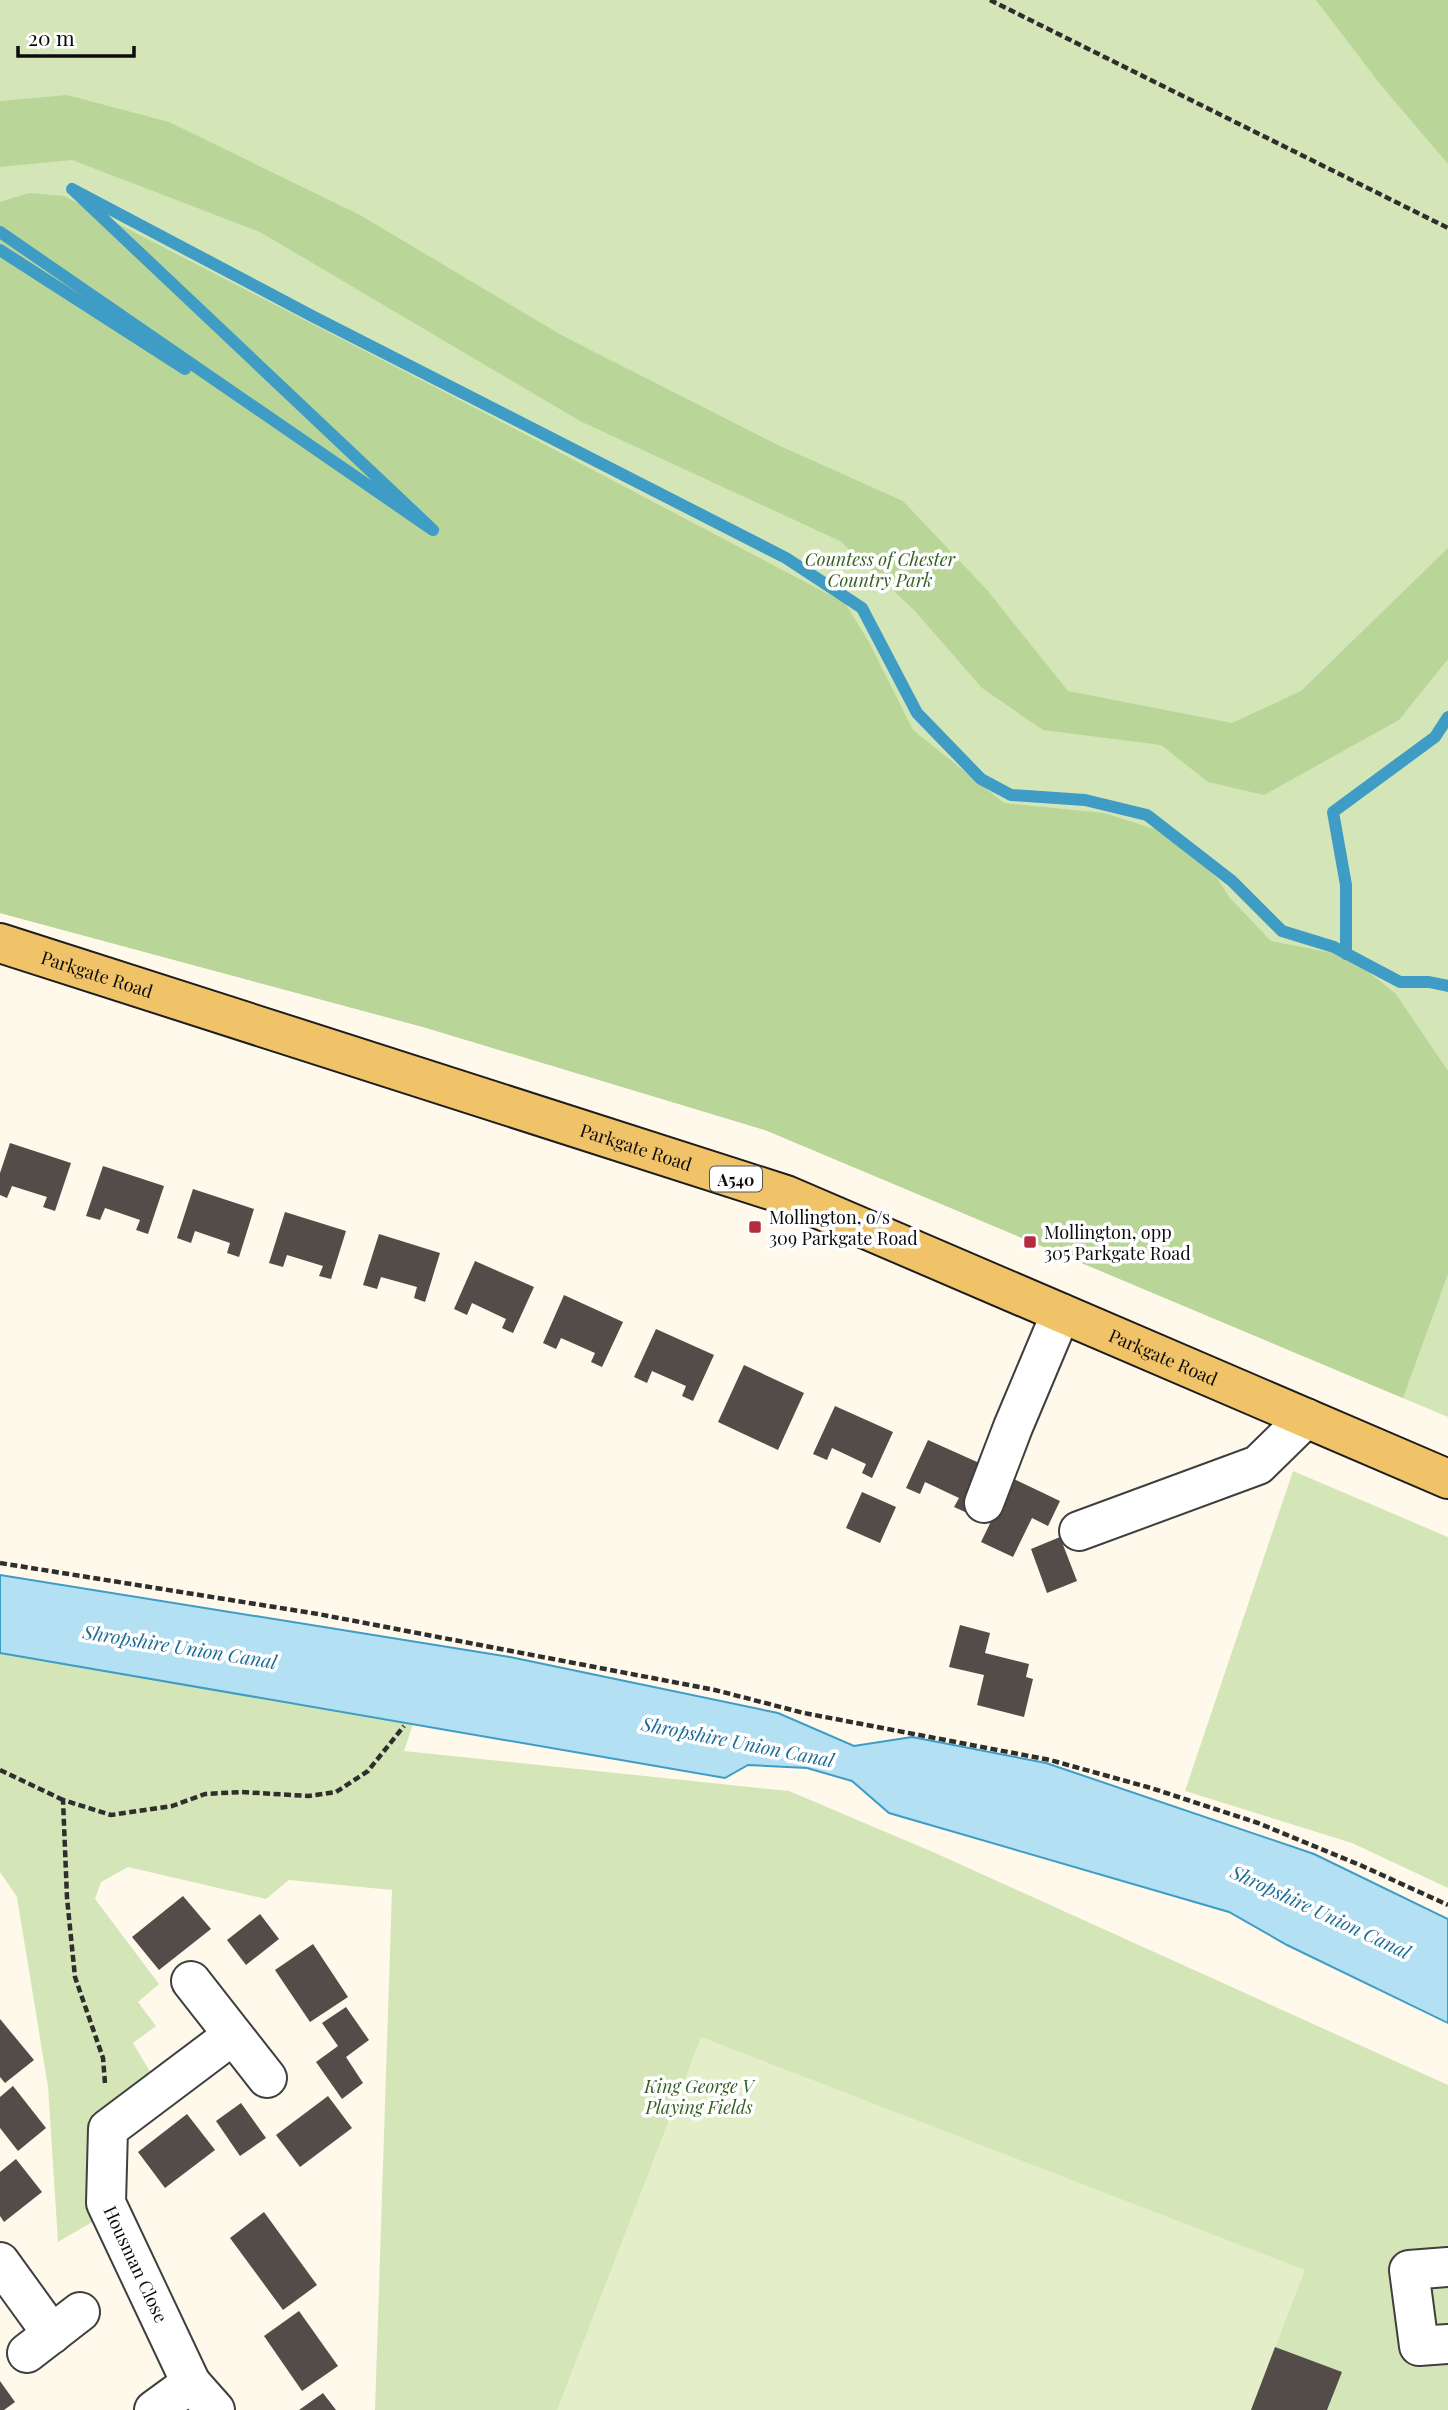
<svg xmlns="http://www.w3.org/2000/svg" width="1448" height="2410" viewBox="0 0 1448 2410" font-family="'Playfair Display',serif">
	<rect width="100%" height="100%" fill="#fef9eb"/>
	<!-- green -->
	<g fill="#d4e6b7">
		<polygon points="0,0 1448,0 1448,1417 765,1130 423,1027 0,913"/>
		<polygon points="1293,1471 1448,1537 1448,1888 1352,1843 1185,1791"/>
		<polygon points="0,1653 413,1724 404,1751 789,1791 933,1852 1448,2085 1448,2410 375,2410 392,1890 289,1880 266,1899 128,1867 101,1882 95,1899 159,1984 138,2002 156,2026 133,2043 152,2075 94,2221 58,2242 48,2087 17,1897 0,1872"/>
	</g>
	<!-- forest -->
	<g fill="#b9d698">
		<polygon points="1316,0 1448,0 1448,164 1380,84"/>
		<polygon points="67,95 169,122 360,215 563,336 780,446 903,501 987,590 1068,691 1232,723 1301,691 1448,548 1448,659 1399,720 1264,795 1208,782 1161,745 1043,730 982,688 914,610 840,541 580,421 260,232 72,160 0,167 0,101"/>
		<polygon points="29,193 64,196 481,411 845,603 869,642 913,730 1004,803 1104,813 1164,832 1217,878 1229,897 1271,941 1343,955 1346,954 1396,994 1448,1071 1448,1274 1403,1398 765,1130 423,1027 0,913 0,202"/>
	</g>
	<!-- pitch -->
	<polygon fill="#e4eec9" points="701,2037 1305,2270 1251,2410 557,2410"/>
	<!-- water -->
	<polygon fill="#b3e0f2" stroke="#3e9cc5" stroke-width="2" points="0,1575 510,1657 778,1713 854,1746 912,1737 1046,1763 1314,1854 1448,1919 1448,2023 1287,1945 1229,1912 889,1813 852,1781 807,1768 748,1765 725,1778 0,1653"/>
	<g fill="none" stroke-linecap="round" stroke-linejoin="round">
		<!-- stream -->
		<g stroke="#3e9cc5" stroke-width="12">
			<polyline points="0,232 433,530 72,189 314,317 786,558 862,608 917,713 981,779 1011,795 1085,800 1147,815 1232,881 1282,931 1334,947 1400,982 1429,982 1448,986"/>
			<polyline points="0,250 185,369"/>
			<polyline points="1346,954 1346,885 1333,812 1435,737 1448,717"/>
		</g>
	</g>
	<!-- building -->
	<g fill="#544c49">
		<polygon points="10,1143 71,1163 55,1211 43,1207 47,1197 12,1186 7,1198 0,1195 0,1173"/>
		<polygon points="103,1166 164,1186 148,1234 136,1230 140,1220 105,1208 100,1220 86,1216"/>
		<polygon points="193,1189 254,1209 239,1257 227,1253 230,1243 195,1231 191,1243 177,1238"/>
		<polygon points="285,1212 346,1231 331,1279 319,1276 323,1266 287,1255 283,1267 269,1263"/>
		<polygon points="379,1234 440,1253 425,1302 414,1298 417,1287 381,1277 377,1289 363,1285"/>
		<polygon points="475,1261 534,1287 513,1333 502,1328 506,1319 472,1303 467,1315 454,1309"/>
		<polygon points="564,1295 623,1322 602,1367 591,1362 595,1353 561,1338 556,1349 543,1343"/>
		<polygon points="656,1329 714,1355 693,1401 682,1396 686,1386 652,1371 647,1383 634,1377"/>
		<polygon points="744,1365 804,1393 778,1450 718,1422"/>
		<polygon points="835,1406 893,1432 872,1478 862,1473 866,1464 832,1448 827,1460 813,1454"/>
		<polygon points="928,1440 986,1466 965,1512 954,1507 959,1498 925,1482 920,1494 906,1488"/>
		<polygon points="1012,1478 1060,1501 1048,1526 1032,1518 1013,1557 981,1542"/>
		<polygon points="862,1492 896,1507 880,1543 846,1528"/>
		<polygon points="1060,1537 1077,1581 1047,1593 1031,1549"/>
		<polygon points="960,1625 990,1633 985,1653 1029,1664 1026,1677 1033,1679 1024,1717 977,1705 984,1675 949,1667"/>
		<polygon points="183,1896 211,1929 159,1970 132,1937"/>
		<polygon points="260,1914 279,1939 246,1965 227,1940"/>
		<polygon points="313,1944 348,1997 310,2022 275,1970"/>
		<polygon points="346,2007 369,2040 346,2057 363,2083 342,2099 316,2062 338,2046 322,2023"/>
		<polygon points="0,2019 34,2060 5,2083 0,2077"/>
		<polygon points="13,2086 46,2128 18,2151 0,2128 0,2097"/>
		<polygon points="328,2096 352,2128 300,2167 276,2135"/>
		<polygon points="241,2103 266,2138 240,2156 216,2121"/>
		<polygon points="187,2114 215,2150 165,2188 138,2152"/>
		<polygon points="16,2159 42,2192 4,2222 0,2216 0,2172"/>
		<polygon points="264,2212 317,2285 283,2310 230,2238"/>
		<polygon points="299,2311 338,2366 302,2391 264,2336"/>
		<polygon points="1275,2347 1342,2372 1327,2410 1251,2410"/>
		<polygon points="0,2381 15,2402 4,2410 0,2410"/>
		<polygon points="323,2393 336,2410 299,2410"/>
	</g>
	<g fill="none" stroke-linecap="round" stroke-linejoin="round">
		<!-- minor casing -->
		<g stroke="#3f3f3f" stroke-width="42">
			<g id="minor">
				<polyline points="984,1503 1013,1427 1061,1313"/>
				<polyline points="1079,1531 1258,1465 1306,1418"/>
				<polyline points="191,1981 267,2078"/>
				<polyline points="0,2262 52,2334"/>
				<polyline points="1448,2267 1409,2270 1419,2346 1448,2344"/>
				<polyline points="27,2353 80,2312"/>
				<polyline points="191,2383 215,2410"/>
				<polyline points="154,2410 191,2383 106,2203 108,2129 233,2035"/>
			</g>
		</g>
		<!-- major casing -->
		<g stroke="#1d1d1d" stroke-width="42">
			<g id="major">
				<path id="s1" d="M0 943 786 1195 1448 1479"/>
			</g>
		</g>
		<!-- path -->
		<g stroke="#2e2e2e" stroke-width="4.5" stroke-dasharray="7 3.5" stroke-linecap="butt">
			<polyline points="990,0 1448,228"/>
			<polyline points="0,1563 318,1614 715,1690 804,1713 1050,1760 1151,1788 1258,1823 1360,1865 1448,1905"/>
			<polyline points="0,1770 63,1800"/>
			<polyline points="105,2083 103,2058 75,1977 67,1898 63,1800 111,1815 172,1806 205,1794 241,1792 308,1796 336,1792 368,1771 404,1726"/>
		</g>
		<!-- minor -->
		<use href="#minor" stroke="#fff" stroke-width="38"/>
		<!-- major -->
		<use href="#major" stroke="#f1c368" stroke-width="38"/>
	</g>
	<!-- markers -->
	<g fill="#b32c3f" stroke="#fff" stroke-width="2.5">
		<rect x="748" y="1220" width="14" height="14" rx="3.5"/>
		<rect x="1023" y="1235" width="14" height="14" rx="3.5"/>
	</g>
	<g text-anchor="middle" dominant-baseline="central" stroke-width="7" stroke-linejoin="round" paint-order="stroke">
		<!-- shield labels -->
		<rect fill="#fff" stroke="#555" stroke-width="2" x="710" y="1166.5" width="52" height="25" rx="5"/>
		<g font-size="16" font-weight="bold" fill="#0c0c0c">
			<text x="736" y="1179">A540</text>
		</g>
		<!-- park labels -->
		<g font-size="18" font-style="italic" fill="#335f20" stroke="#fff">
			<text x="880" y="559">Countess of Chester<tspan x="880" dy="21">Country Park</tspan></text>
			<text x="699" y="2086">King George V<tspan x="699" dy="21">Playing Fields</tspan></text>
		</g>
		<!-- street labels -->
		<g font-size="18" fill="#0c0c0c" stroke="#fff">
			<text stroke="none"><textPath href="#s1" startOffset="102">Parkgate Road</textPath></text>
			<text stroke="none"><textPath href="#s1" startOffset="668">Parkgate Road</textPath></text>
			<text stroke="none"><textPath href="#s1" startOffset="1236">Parkgate Road</textPath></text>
			<text transform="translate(136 2264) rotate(65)">Housman Close</text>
		</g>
		<!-- poi labels -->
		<g font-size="18" fill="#0c0c0c" stroke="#fff" text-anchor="start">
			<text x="769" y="1217">Mollington, o/s<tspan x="769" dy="21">309 Parkgate Road</tspan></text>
			<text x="1044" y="1232">Mollington, opp<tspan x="1044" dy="21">305 Parkgate Road</tspan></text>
		</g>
		<!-- water labels -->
		<g font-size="19" font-style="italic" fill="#1d6c96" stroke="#fff">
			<text transform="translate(180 1646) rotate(9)">Shropshire Union Canal</text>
			<text transform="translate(738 1741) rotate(11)">Shropshire Union Canal</text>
			<text transform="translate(1321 1911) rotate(25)">Shropshire Union Canal</text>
		</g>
	</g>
	<!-- scale -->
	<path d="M18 46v10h116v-10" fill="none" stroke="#0c0c0c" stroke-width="3.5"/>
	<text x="28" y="46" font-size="21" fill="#0c0c0c" stroke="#ffffff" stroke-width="5" paint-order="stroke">20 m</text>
</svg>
